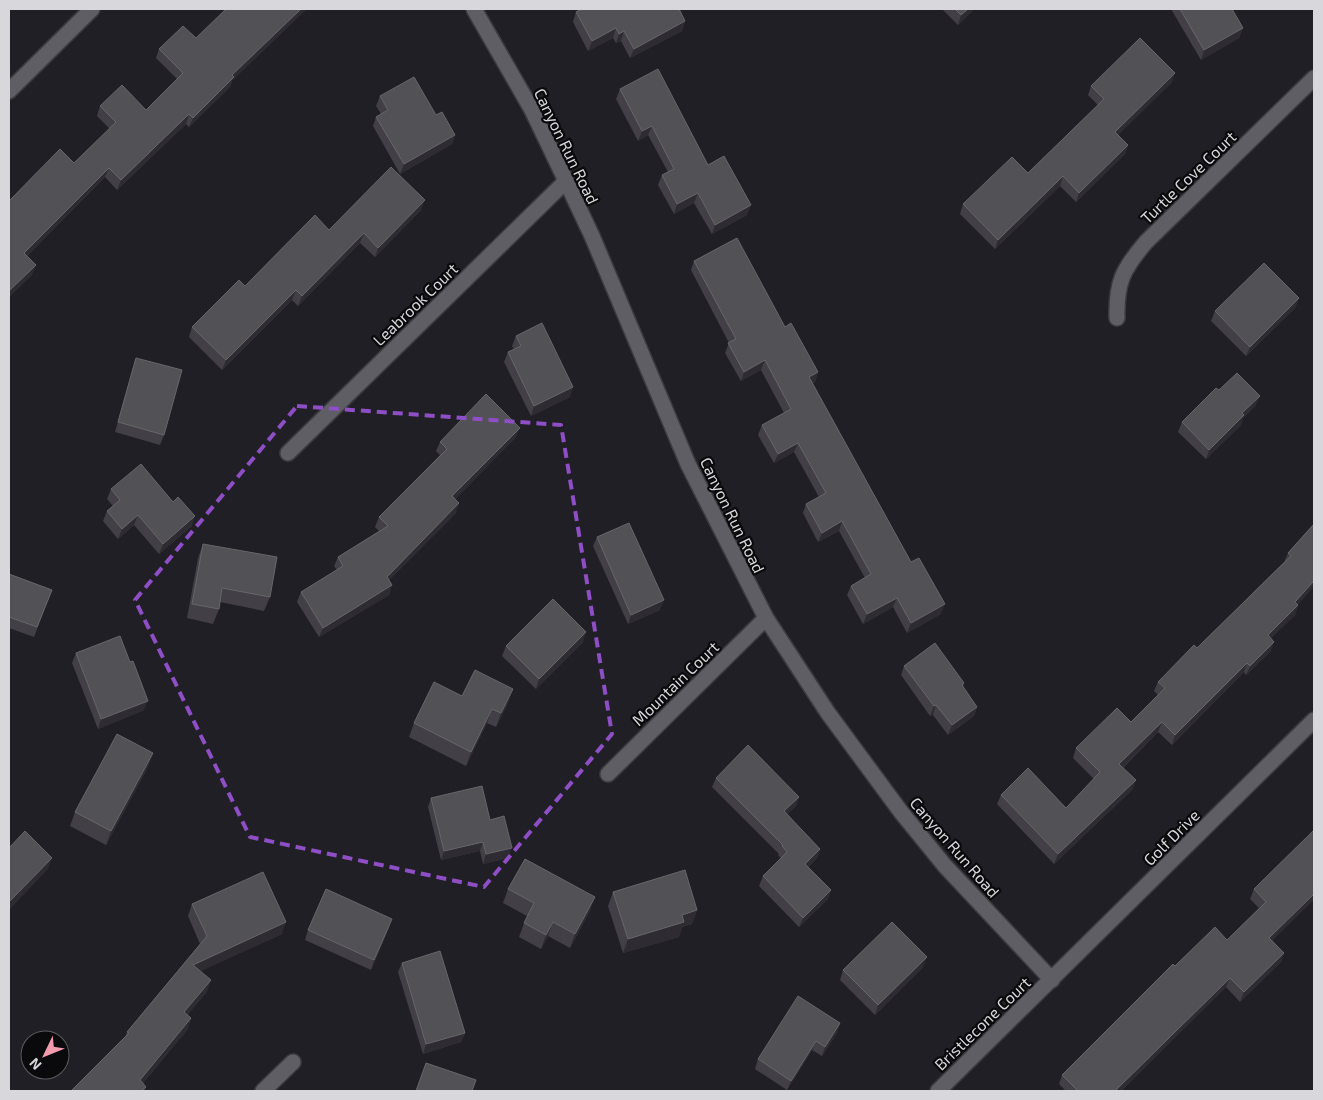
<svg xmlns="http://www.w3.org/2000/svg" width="1323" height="1100" viewBox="0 0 1323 1100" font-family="'Exo 2',sans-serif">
	<rect width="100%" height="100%" fill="#201f25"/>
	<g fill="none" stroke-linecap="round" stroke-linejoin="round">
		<!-- street casing -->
		<g stroke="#3b3b3f" stroke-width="18">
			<g id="street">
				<polyline points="474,9 532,110 566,181 592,236 688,464 766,618 828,713 901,812 945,866 1052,980"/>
				<polyline points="9,91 92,9"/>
				<path d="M1117 318C1116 282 1123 269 1146 242L1314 78"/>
				<polyline points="288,453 566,181"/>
				<polyline points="608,774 766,618"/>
				<polyline points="263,1091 293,1062"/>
				<polyline points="938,1091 1314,720"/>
			</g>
		</g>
		<!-- street -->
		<use href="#street" stroke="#5f5e65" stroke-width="15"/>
	</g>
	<!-- wall -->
	<g fill="#424046">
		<polygon points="576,9 679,9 685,21 682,31 630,58 621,41 616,43 613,38 588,51 573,22 576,12 578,11"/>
		<polygon points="942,9 974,9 958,25"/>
		<polygon points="1171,9 1232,9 1243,28 1239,38 1201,60"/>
		<polygon points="159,49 232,81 230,87 189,127 186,124 117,190 105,177 27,256 32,275 9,297 9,201 74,163 110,129 97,116 100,106 146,110 177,79 156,58"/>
		<polygon points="1172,82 1118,135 1128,145 1125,154 1076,202 1060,186 995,249 960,214 963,204 1028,173 1098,105 1088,95 1091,86"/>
		<polygon points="620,89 708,165 747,215 712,234 694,203 674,214 658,185 662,175 668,172 648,135 638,141 616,99"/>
		<polygon points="380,96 436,115 455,135 452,144 400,174 373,126 376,117 381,114 376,106"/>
		<polygon points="421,210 375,257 360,243 298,306 292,300 222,370 189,337 192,327 245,286 329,230"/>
		<polygon points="694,261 785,327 818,372 815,382 812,383 911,562 941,614 907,633 893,607 863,624 847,595 851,586 865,578 839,531 818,542 803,513 806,504 819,497 794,452 774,463 758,435 762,425 784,413 761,370 741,381 725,353 729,343 691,270"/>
		<polygon points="1299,298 1295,308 1246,356 1211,321 1215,311"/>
		<polygon points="516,336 570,397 531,416 504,362 508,352 514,349 512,346"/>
		<polygon points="136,358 164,435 160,445 115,432 133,367"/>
		<polygon points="1219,390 1256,405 1243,418 1241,425 1206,459 1178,432 1182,422"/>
		<polygon points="516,437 455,499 456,513 389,580 392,585 389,595 319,637 297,602 301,592 337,570 334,566 338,557 379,531 375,527 379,517 440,455 436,451 440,442"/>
		<polygon points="111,489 192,526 159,554 134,525 118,539 103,521 107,511 113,506 107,499"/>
		<polygon points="1314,524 1298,605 1295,615 1271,638 1271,651 1246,675 1244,672 1172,745 1158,732 1123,768 1136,780 1132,790 1054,864 997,804 1001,795 1066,808 1094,779 1073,758 1076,748 1131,722 1158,695 1154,691 1158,682 1197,648 1284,562 1288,553"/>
		<polygon points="597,537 660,610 628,624 593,546"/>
		<polygon points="203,544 270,597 264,611 220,602 219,609 213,624 187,618 198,558"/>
		<polygon points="9,574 52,590 34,637 9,628"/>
		<polygon points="583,642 536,689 502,656 506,646"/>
		<polygon points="76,653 144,710 98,729 72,663"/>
		<polygon points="904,666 964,683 963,687 977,707 974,716 948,735 933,715 930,716 901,675"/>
		<polygon points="462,696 508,703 496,727 487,723 466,766 409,737 414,723"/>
		<polygon points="148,767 106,845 70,826 75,812"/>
		<polygon points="716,778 799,797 796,806 787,814 820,849 817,858 808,867 831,890 827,900 799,927 759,886 763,876 781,858 778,855 779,854 712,787"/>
		<polygon points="431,798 490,820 508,858 483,864 480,851 441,860 428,807"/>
		<polygon points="1314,830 1273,941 1284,953 1281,962 1240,1002 1226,987 1121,1091 1066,1091 1059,1084 1062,1075 1175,966 1227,940 1259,908 1250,899 1254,889"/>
		<polygon points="508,889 590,911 570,948 548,936 541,949 519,937 524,923 527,916 503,903"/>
		<polygon points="613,892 697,910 692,924 682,927 679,937 623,953 608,906"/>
		<polygon points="192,904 282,934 200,971 207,992 187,1015 191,1018 187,1030 143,1083 146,1087 144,1091 71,1091 125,1037 127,1032 200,944 188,916"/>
		<polygon points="389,928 371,970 305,940 308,930"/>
		<polygon points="402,963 465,1033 461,1042 423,1054 398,972"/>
		<polygon points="923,967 875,1015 840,980 843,970"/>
		<polygon points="840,1023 837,1033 822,1056 812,1050 787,1090 755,1069 758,1059"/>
	</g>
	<!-- shaded-wall -->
	<g fill="#2e2c32">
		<polygon points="301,9 307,9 232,81 230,87 189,127 193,118 232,75"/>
		<polygon points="968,9 974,9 958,25 961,15"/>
		<polygon points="685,21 682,31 630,58 634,49"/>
		<polygon points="616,28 613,38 588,51 592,41"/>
		<polygon points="1243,28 1239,38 1201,60 1204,50"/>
		<polygon points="624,31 621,41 616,43 619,34"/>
		<polygon points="1175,73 1172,82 1112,141 1115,132"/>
		<polygon points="189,114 186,124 117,190 121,180"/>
		<polygon points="652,126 648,135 638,141 642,131"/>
		<polygon points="455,135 452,144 400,174 404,164"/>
		<polygon points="1128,145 1125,154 1076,202 1079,193"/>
		<polygon points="109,168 105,177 20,263 24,253"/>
		<polygon points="1063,176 1060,186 995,249 998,240"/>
		<polygon points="698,193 694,203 674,214 677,204"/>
		<polygon points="425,200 421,210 375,257 378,248"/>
		<polygon points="751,205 747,215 712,234 715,225"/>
		<polygon points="364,233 360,243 298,306 302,296"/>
		<polygon points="36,265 32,275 9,297 9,291"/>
		<polygon points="296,290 292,300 222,370 226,360"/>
		<polygon points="1299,298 1295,308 1246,356 1250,347"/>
		<polygon points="765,360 761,370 741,381 744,372"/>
		<polygon points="818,372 815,382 806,387 809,377"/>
		<polygon points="573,387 570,397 531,416 534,406"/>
		<polygon points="1260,396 1256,405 1243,418 1241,425 1206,459 1209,450 1242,413"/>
		<polygon points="520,428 516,437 449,506 452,496"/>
		<polygon points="798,443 794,452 774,463 778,454"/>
		<polygon points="459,503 456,513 383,586 387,577"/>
		<polygon points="138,515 134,525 118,539 122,529"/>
		<polygon points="195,516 192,526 159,554 163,544"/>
		<polygon points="842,521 839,531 818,542 822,533"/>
		<polygon points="1314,581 1314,587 1292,611 1295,602"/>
		<polygon points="392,585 389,595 319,637 323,628"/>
		<polygon points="897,598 893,607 863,624 867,614"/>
		<polygon points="664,600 660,610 628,624 631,615"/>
		<polygon points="945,604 941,614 907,633 911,623"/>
		<polygon points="1298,605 1295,615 1264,645 1268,635"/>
		<polygon points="586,632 583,642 536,689 539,679"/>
		<polygon points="1274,642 1271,651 1246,675 1250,666"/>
		<polygon points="1247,663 1244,672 1172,745 1175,735"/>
		<polygon points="513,689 508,703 496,727 501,713"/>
		<polygon points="148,701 144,710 98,729 101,719"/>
		<polygon points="936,705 933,715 930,716 934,706"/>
		<polygon points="977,707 974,716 948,735 952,725"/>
		<polygon points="492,709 487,723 466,766 471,752"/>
		<polygon points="1162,722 1158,732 1116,774 1119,764"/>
		<polygon points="153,753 148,767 106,845 111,831"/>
		<polygon points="1136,780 1132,790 1054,864 1058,854"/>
		<polygon points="799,797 796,806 781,821 784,811"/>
		<polygon points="483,842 480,851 441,860 444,851"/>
		<polygon points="512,848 508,858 483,864 486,854"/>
		<polygon points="820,849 817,858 802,873 805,864"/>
		<polygon points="52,858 48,869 9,910 9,902"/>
		<polygon points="831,890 827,900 799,927 803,918"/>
		<polygon points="1314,894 1314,900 1266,947 1269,938"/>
		<polygon points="595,897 590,911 570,948 575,934"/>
		<polygon points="697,910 692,924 682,927 679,937 623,953 628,939 682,915"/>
		<polygon points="392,919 389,928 371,970 374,960"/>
		<polygon points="286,922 282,934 188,977 193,965"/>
		<polygon points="553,922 548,936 541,949 546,935"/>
		<polygon points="1284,953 1281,962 1240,1002 1244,992"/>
		<polygon points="927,957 923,967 875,1015 878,1005"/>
		<polygon points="1230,978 1226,987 1121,1091 1115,1091"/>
		<polygon points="211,980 207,992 180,1024 184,1012"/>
		<polygon points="191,1018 187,1030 136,1091 140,1080"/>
		<polygon points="840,1023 837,1033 822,1056 825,1047"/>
		<polygon points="465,1033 461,1042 423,1054 426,1044"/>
		<polygon points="816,1041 812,1050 787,1090 791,1081"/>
	</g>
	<!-- building -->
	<g fill="#525156" stroke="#67666b">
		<polygon points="226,9 301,9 232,75 234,77 193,118 189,114 121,180 109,168 24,253 36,265 9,291 9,201 60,149 74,163 116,122 100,106 122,85 146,110 183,73 159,49 183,26 196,38"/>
		<polygon points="582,9 679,9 685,21 634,49 624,31 619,34 616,28 592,41 576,12"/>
		<polygon points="955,9 968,9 961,15"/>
		<polygon points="1180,9 1232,9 1243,28 1204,50"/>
		<polygon points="1140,38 1175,73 1115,132 1128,145 1079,193 1063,176 998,240 963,204 1012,157 1028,173 1104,99 1091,86"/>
		<polygon points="658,69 708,165 724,156 751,205 715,225 698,193 677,204 662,175 674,169 652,126 642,131 620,89"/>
		<polygon points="414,77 436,115 442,112 455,135 404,164 376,117 388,110 380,96"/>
		<polygon points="391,167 425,200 378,248 364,233 302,296 296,290 226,360 192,327 239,280 245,286 315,215 329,230"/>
		<polygon points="737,238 785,327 791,323 818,372 809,377 911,562 919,558 945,604 911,623 897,598 867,614 851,586 871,574 842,521 822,533 806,504 826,493 798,443 778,454 762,425 791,409 765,360 744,372 728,343 736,339 694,261"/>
		<polygon points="1264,263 1299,298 1250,347 1215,311"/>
		<polygon points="542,323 573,387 534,406 508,352 521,346 516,336"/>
		<polygon points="136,358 182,370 164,435 118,422"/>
		<polygon points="1237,373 1260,396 1242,413 1244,415 1209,450 1182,422 1216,388 1219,390"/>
		<polygon points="486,394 520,428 452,496 459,503 387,577 392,585 323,628 301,592 343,566 338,557 388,526 379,517 447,449 440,442"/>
		<polygon points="141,464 173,502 178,497 195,516 163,544 138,515 122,529 107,511 120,500 111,489"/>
		<polygon points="629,523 664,600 631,615 597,537"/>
		<polygon points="1314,524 1314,581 1295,602 1298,605 1268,635 1274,642 1250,666 1247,663 1175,735 1162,722 1119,764 1136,780 1058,854 1001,795 1028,768 1066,808 1100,772 1076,748 1117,708 1131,722 1165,688 1158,682 1194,645 1197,648 1291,556 1288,553"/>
		<polygon points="203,544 277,557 270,597 222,588 219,609 192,604"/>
		<polygon points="9,574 52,590 37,627 9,617"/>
		<polygon points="553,599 586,632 539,679 506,646"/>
		<polygon points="120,636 130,662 133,661 148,701 101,719 76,653"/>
		<polygon points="935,643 964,683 962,685 977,707 952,725 936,705 934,706 904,666"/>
		<polygon points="475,670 513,689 501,713 492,709 471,752 414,723 434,682 462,696"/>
		<polygon points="117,734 153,753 111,831 75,812"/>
		<polygon points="748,745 799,797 784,811 820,849 805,864 831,890 803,918 763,876 787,852 782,846 783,845 716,778"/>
		<polygon points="482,786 490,820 504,816 512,848 486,854 483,842 444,851 431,798"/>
		<polygon points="1314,830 1314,894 1269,938 1284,953 1244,992 1230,978 1115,1091 1078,1091 1062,1075 1173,964 1175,966 1215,927 1227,940 1266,902 1254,889"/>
		<polygon points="25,831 52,858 9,902 9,848"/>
		<polygon points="525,859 595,897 575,934 553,922 546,935 524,923 534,903 508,889"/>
		<polygon points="685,870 697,910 682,915 684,922 628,939 613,892"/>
		<polygon points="263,872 286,922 193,965 211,980 184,1012 191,1018 140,1080 146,1087 141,1091 71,1091 129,1033 127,1032 207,936 192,904"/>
		<polygon points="326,889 392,919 374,960 308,930"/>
		<polygon points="892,922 927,957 878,1005 843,970"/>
		<polygon points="440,951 465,1033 426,1044 402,963"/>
		<polygon points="798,996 840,1023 825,1047 816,1041 791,1081 758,1059"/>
		<polygon points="426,1063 476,1080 472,1091 416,1091"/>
	</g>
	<!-- marked area -->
	<path fill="none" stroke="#8e4ec5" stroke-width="4" stroke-dasharray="10 6" stroke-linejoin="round" d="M297 406 561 425 612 734 484 887 250 837 135 600Z"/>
	<g text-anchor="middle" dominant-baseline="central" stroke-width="4.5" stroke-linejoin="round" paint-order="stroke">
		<!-- street labels -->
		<g font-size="16" fill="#d8d8dc" stroke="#0a0a0c">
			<text transform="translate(567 146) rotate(64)">Canyon Run Road</text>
			<text transform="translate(1188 177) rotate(-44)">Turtle Cove Court</text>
			<text transform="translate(415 304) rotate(-44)">Leabrook Court</text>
			<text transform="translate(733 515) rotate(64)">Canyon Run Road</text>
			<text transform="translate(675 683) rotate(-44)">Mountain Court</text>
			<text transform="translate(1171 837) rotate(-45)">Golf Drive</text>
			<text transform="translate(955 847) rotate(49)">Canyon Run Road</text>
			<text transform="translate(982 1023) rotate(-44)">Bristlecone Court</text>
		</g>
	</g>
	<!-- border -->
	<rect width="1323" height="1100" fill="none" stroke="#d8d8dc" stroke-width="20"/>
	<!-- north arrow -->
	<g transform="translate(45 1055) rotate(227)"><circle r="24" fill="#0a0a0c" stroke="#5c5c5f"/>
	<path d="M0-4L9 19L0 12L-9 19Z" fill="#f29aae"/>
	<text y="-8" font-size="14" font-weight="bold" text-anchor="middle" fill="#d8d8dc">N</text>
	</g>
</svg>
